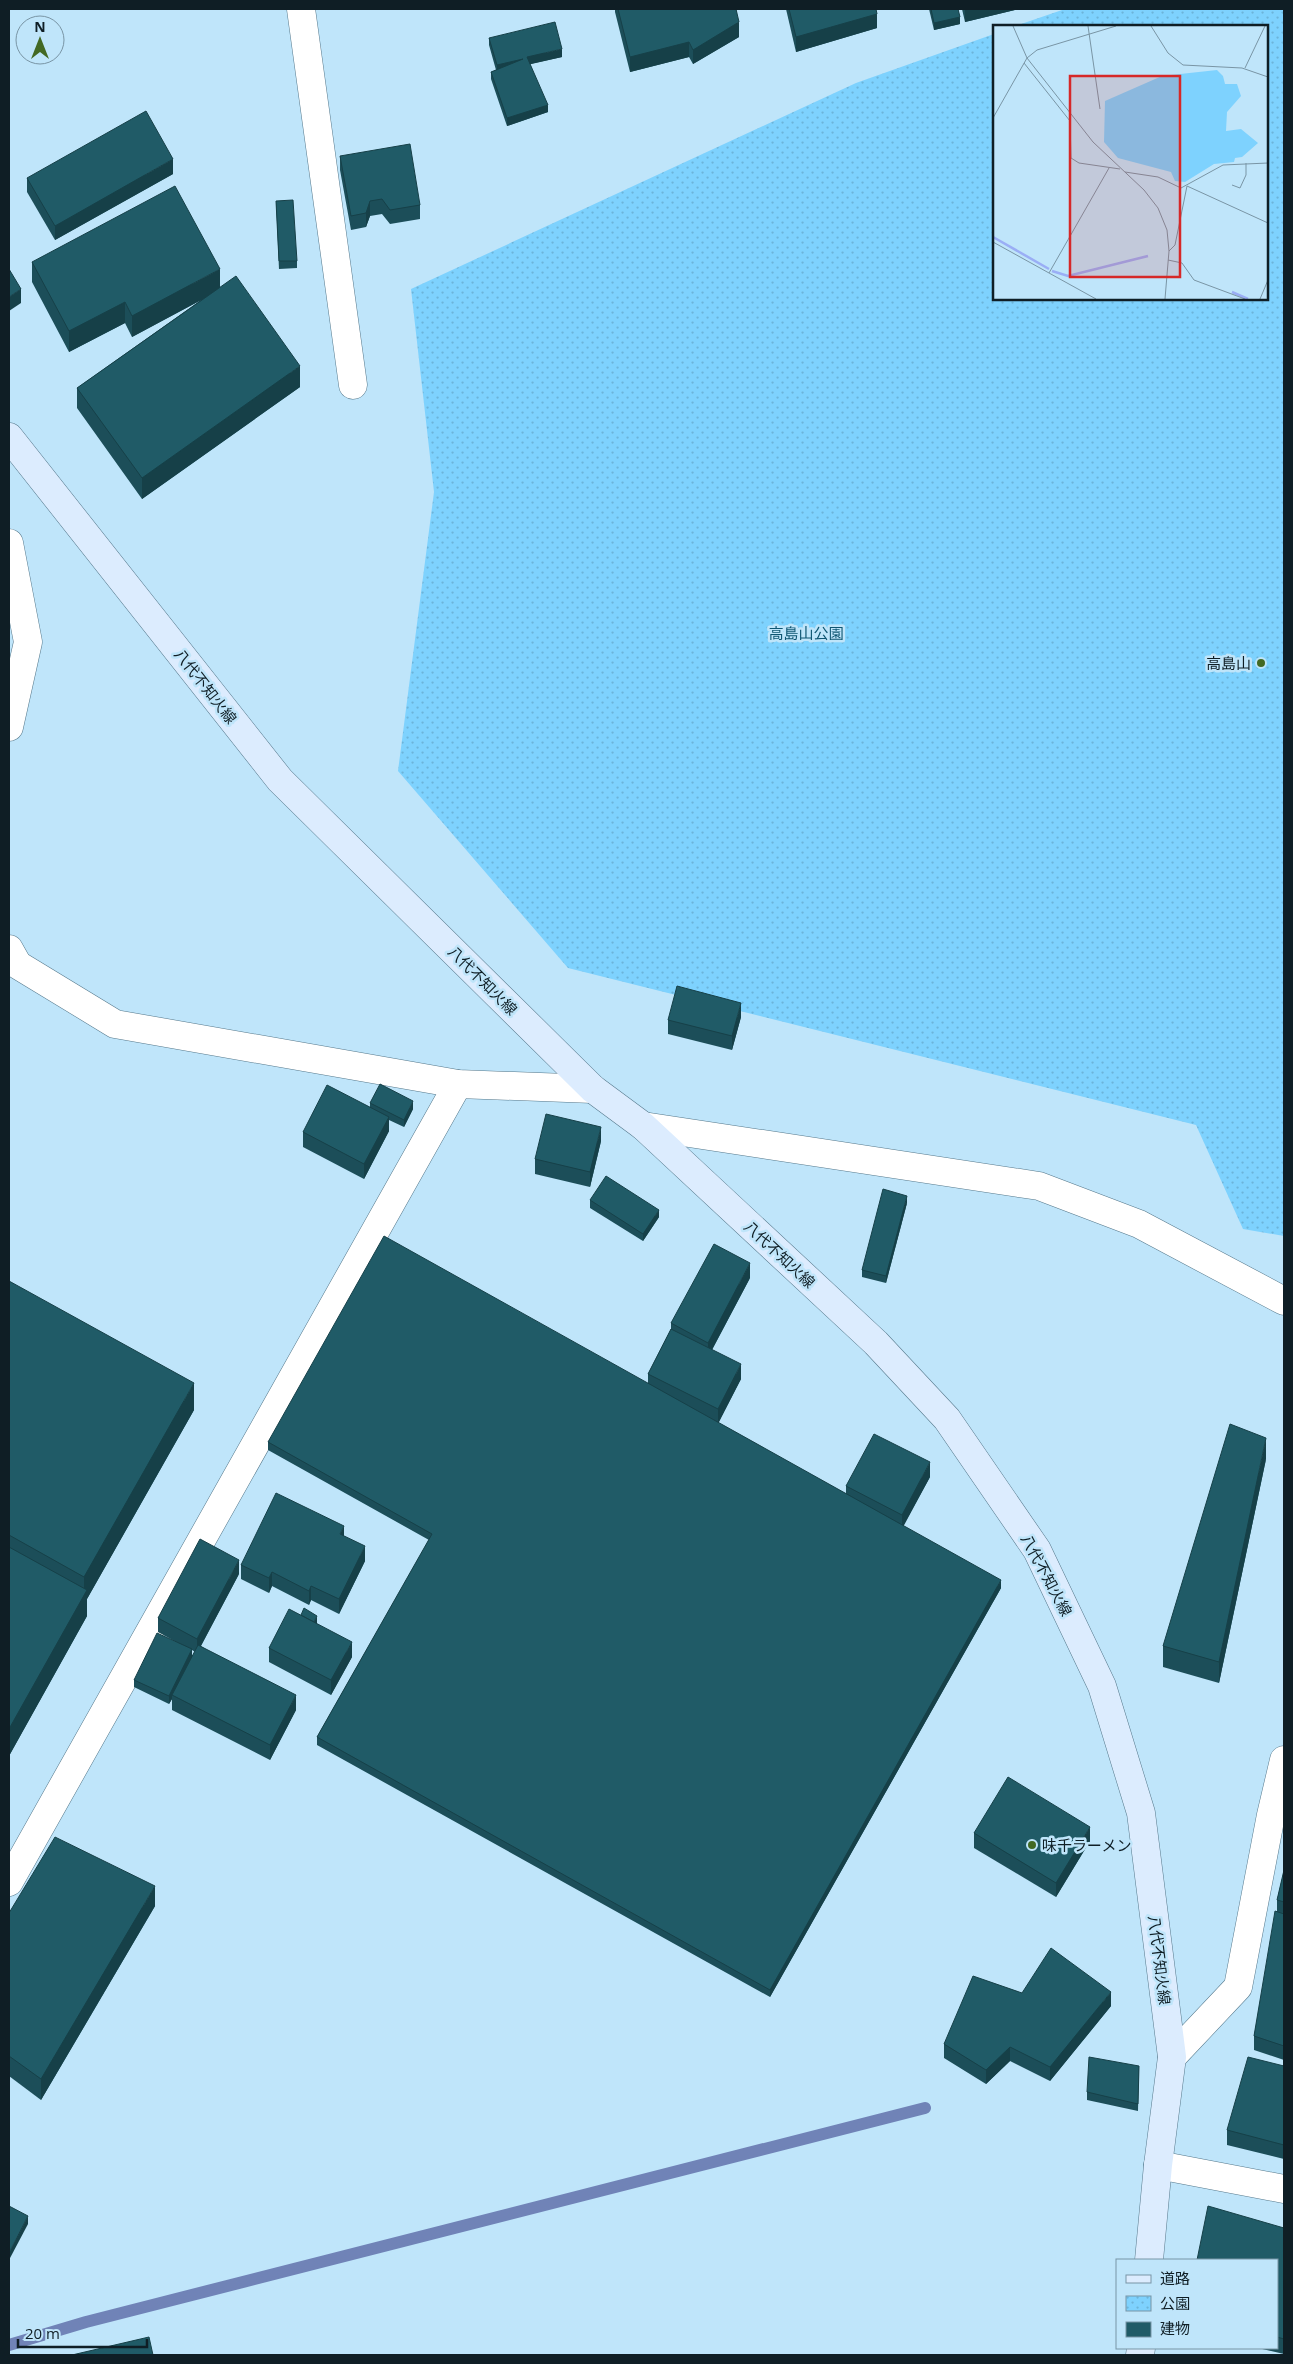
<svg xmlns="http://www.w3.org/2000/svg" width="1293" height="2364" viewBox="0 0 1293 2364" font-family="'Open Sans','Noto Sans JP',sans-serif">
	<defs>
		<pattern id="park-dots" width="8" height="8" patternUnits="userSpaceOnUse" patternTransform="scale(1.25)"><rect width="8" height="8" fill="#7ed2fe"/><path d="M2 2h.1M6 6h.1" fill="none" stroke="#6cb4da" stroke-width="1.8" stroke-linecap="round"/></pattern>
	</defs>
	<rect width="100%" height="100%" fill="#bfe5fa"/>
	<!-- park -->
	<polygon fill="url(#park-dots)" points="1065,9 1284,9 1284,1236 1243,1229 1196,1125 568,968 398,771 434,492 411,289 856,83 994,34 994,299 1267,299 1267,26 1015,26"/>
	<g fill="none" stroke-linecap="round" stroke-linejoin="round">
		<!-- stream -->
		<polyline stroke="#7083b7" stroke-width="12" points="9,2345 86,2322 925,2108"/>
		<!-- minor casing -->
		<g stroke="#55788b" stroke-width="29">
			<g id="minor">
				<polyline points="301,9 353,385"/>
				<polyline points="9,543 28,642 9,727"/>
				<polyline points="9,949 18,965 115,1024 458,1084 593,1089"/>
				<polyline points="643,1126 1039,1186 1139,1224 1284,1301"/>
				<polyline points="9,1882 458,1084"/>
				<polyline points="1172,2057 1238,1987 1271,1815 1284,1760"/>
				<polyline points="1158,2165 1284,2189"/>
			</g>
		</g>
		<!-- secondary casing -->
		<g stroke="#55788b" stroke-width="29">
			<g id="secondary">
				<polyline points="9,437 280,780 593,1089 643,1126 876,1343 947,1419 1037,1550 1102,1686 1141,1813 1172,2057 1158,2165 1149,2260"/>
				<polyline points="1140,2355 1141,2348"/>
			</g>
		</g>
		<!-- minor -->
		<use href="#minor" stroke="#fff" stroke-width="28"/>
		<!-- secondary -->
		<use href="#secondary" stroke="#dcecfe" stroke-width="28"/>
	</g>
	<!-- wall -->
	<g fill="#1c4e59" fill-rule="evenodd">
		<polygon points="615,9 736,9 739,37 693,64 689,57 630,72 615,12"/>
		<polygon points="786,9 876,9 877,28 796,52"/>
		<polygon points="929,9 958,9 960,24 934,30"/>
		<polygon points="962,9 1019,9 965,22"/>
		<polygon points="489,38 562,57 530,64 548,112 507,126 491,79 491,72 496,70 489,45"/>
		<polygon points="340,156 420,205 420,219 390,224 382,214 370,216 366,227 351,230 340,170"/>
		<polygon points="173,174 55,240 27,192 27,178"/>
		<polygon points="276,201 297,261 297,268 279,269"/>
		<polygon points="32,262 220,287 300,387 142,499 77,408 77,388 201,300 132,337 125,323 69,352 32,282"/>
		<polygon points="741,1017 732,1050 668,1034 668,1020"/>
		<polygon points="370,1103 413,1109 404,1127 389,1120 389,1131 364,1179 303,1147 303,1132 370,1107"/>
		<polygon points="601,1141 590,1187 535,1174 535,1159"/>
		<polygon points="590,1200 659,1217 643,1241 590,1208"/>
		<polygon points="907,1203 886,1283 862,1277 862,1270"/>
		<polygon points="750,1278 712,1350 741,1379 718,1423 846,1494 846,1486 930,1477 903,1526 1001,1588 770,1997 317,1745 317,1737 429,1540 268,1450 268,1442 648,1383 648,1374 671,1329 671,1323"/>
		<polygon points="9,1281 194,1410 87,1599 87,1616 9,1756"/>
		<polygon points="1266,1459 1219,1683 1163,1667 1163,1646"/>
		<polygon points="344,1536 365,1561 339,1614 311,1600 309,1605 272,1586 269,1593 241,1579 241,1565"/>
		<path d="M239 1574 201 1646 296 1710 270 1760 172 1710V1699L169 1704 134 1687V1680L178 1643 158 1632V1618ZM192 1650 195 1652 192 1657Z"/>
		<polygon points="301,1615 317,1623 317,1624 352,1657 331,1695 269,1662 269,1648"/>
		<polygon points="974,1833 1090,1841 1056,1897 974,1848"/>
		<polygon points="1284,1870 1284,2060 1254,2050 1254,2036 1277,1912 1277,1900"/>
		<polygon points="155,1906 41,2100 9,2076 9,1913"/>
		<polygon points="1022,1993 1111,2006 1050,2081 1010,2061 986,2084 944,2058 944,2044"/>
		<polygon points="1139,2066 1138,2111 1087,2100 1087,2092"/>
		<polygon points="1284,2066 1284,2159 1227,2145 1227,2130"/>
		<polygon points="1284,2228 1284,2354 1258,2348 1277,2348 1277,2260"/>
	</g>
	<!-- shaded-wall -->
	<g fill="#164048">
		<polygon points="965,9 1019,9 965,22"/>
		<polygon points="877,14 877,28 796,52 796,37"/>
		<polygon points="960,17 960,24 934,30 934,23"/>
		<polygon points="739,22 739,37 693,64 693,50"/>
		<polygon points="689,42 689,57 630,72 630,57"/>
		<polygon points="562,49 562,57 527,65 527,57"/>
		<polygon points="523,59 497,72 497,65"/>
		<polygon points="548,105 548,112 507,126 507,118"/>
		<polygon points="173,159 173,174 55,240 55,226"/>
		<polygon points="370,201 370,216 366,227 366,213"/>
		<polygon points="220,269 220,290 132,337 132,316"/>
		<polygon points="21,289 21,303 9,311 9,297"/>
		<polygon points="125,302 125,323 69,352 69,331"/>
		<polygon points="300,366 300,387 142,499 142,478"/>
		<polygon points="741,1003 741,1017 732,1050 732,1036"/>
		<polygon points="413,1101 413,1109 404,1127 404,1120"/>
		<polygon points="389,1117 389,1131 364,1179 364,1164"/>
		<polygon points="601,1127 601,1141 590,1187 590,1172"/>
		<polygon points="907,1196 907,1203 886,1283 886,1276"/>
		<polygon points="659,1210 659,1217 643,1241 643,1234"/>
		<polygon points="750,1263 750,1278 708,1357 708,1343"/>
		<polygon points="741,1364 741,1379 718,1424 718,1409"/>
		<polygon points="194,1383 194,1410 87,1599 87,1616 9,1756 9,1729 84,1594 84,1577"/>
		<polygon points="1266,1438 1266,1459 1219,1683 1219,1662"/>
		<polygon points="930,1462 930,1477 902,1529 902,1515"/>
		<polygon points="344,1526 344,1541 340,1534"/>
		<polygon points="365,1546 365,1561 339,1614 339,1599"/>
		<polygon points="239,1560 239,1574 197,1653 197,1639"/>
		<polygon points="272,1572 272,1586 269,1593 269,1578"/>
		<polygon points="1001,1580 1001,1588 770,1997 770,1990"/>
		<polygon points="311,1586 311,1600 309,1605 309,1591"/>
		<polygon points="317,1616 317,1623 312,1634 312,1626"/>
		<polygon points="352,1642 352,1657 331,1695 331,1680"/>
		<polygon points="192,1649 192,1657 172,1695 172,1699 169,1704 169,1696"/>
		<polygon points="296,1695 296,1710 270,1760 270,1745"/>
		<polygon points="1090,1827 1090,1841 1056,1897 1056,1883"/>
		<polygon points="155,1886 155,1906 41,2100 41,2079"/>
		<polygon points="1111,1992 1111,2006 1050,2081 1050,2067"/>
		<polygon points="1010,2047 1010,2061 986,2084 986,2070"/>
		<polygon points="28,2216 28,2224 9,2260 9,2253"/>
	</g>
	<!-- building -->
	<g fill="#205b67" stroke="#164048">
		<polygon points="618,9 736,9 739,22 693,50 689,42 630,57"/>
		<polygon points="789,9 876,9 877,14 796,37"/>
		<polygon points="931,9 958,9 960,17 934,23"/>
		<polygon points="555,22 562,49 527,57 548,105 507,118 491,72 523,59 497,65 489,38"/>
		<polygon points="146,111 173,159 55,226 27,178"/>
		<polygon points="410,144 420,205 390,210 382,199 370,201 366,213 351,216 340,156"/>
		<polygon points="175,186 220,269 132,316 125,302 69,331 32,262"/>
		<polygon points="293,200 297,261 279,261 276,201"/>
		<polygon points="9,269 21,289 9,297"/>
		<polygon points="236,276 300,366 142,478 77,388"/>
		<polygon points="677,986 741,1003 732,1036 668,1020"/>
		<polygon points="380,1084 413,1101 404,1120 370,1103"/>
		<polygon points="327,1085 389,1117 364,1164 303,1132"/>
		<polygon points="546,1114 601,1127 590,1172 535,1159"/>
		<polygon points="606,1176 659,1210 643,1234 590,1200"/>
		<polygon points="883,1189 907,1196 886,1276 862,1270"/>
		<polygon points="384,1236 1001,1580 770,1990 317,1737 432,1534 268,1442"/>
		<polygon points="714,1244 750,1263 708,1343 671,1323"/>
		<polygon points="9,1281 194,1383 84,1577 9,1535"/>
		<polygon points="671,1329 741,1364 718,1409 648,1374"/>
		<polygon points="1230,1424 1266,1438 1219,1662 1163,1646"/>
		<polygon points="874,1434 930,1462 902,1515 846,1486"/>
		<polygon points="276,1493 344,1526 340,1534 365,1546 339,1599 311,1586 309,1591 272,1572 269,1578 241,1565"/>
		<polygon points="200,1539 239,1560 197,1639 158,1618"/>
		<polygon points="9,1547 87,1590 9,1729"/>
		<polygon points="304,1608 317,1616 314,1622 301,1615"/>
		<polygon points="289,1609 352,1642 331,1680 269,1648"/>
		<polygon points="157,1633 192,1649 169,1696 134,1680"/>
		<polygon points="198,1645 296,1695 270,1745 172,1695"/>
		<polygon points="1008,1777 1090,1827 1056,1883 974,1833"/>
		<polygon points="55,1837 155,1886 41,2079 9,2056 9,1913"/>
		<polygon points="1284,1870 1284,1902 1277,1900"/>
		<polygon points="1275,1911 1284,1914 1284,2046 1254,2036"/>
		<polygon points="1051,1948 1111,1992 1050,2067 1010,2047 986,2070 944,2044 973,1976 1022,1993"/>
		<polygon points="1089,2057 1139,2066 1138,2104 1087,2092"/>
		<polygon points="1248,2057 1284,2066 1284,2145 1227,2130"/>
		<polygon points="9,2206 28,2216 9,2253"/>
		<polygon points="1208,2206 1284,2228 1284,2339 1277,2337 1277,2260 1197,2260"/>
		<polygon points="149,2337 153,2355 72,2355"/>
	</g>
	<!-- markers -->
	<g fill="#426924" stroke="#bfe5fa" stroke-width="2">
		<circle cx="1261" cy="663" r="5"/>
		<circle cx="1032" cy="1845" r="5"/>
	</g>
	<g text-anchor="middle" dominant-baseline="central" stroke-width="5" stroke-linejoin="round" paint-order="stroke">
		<!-- park labels -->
		<g font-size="15" fill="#0e5572" stroke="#bfe5fa">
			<text x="806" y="633">高島山公園</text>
		</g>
		<!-- poi labels -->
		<g font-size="15" fill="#0f1e25" stroke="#bfe5fa" text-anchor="end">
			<text x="1251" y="663">高島山</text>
			<text x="1042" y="1845" text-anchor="start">味千ラーメン</text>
		</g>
		<!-- street labels -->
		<g font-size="15" fill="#0f1e25" stroke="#bfe5fa">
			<text transform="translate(206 686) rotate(52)">八代不知火線</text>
			<text transform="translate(483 980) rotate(45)">八代不知火線</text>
			<text transform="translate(780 1254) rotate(43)">八代不知火線</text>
			<text transform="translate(1047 1575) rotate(62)">八代不知火線</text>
			<text transform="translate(1160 1960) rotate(83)">八代不知火線</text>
		</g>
	</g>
	<!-- overview -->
	<g transform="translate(993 25)">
		<rect width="275" height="275" fill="#bfe5fa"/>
		<path d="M224 45 230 51 232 59H244L248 71 234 87 233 106 248 104 265 118 249 132 242 133 241 137 221 139 192 157 182 156 178 147 125 133 111 117 112 76 169 51Z" fill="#7ed2fe"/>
		<path fill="none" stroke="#9aaef5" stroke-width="2.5" d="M0 212 56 244M59 246 75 251 155 231M239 267 255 274"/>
		<path fill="none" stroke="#7995a5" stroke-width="1" d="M20 1 34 33 100 117 151 165 165 183 174 205 176 226 172 274M95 1 107 84M158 1 175 28 190 40 249 43 275 52M31 38 77 96 78 133 86 138 127 144M252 43 272 1M0 93 34 33 44 25 123 1M132 147 165 152 188 163 230 140 275 138M239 160 247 163 253 150V138M194 161 275 198M0 217 103 274M176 226 182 220 194 161M175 235 189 238 201 255 252 274M56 248 116 143M267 274 275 255"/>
		<path fill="#d62828" fill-opacity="0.15" stroke="#d62828" stroke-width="2.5" d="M77 51H187V252H77Z"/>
		<rect width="275" height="275" fill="none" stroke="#0f1e25" stroke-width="2.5"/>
	</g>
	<!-- border -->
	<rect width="1293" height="2364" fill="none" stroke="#0f1e25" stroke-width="20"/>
	<!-- legend -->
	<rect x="1116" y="2259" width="162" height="90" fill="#bfe5fa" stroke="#7995a5"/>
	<rect x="1126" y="2275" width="25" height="8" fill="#dcecfe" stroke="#7995a5"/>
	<text x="1160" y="2284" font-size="15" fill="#0f1e25">道路</text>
	<rect x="1126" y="2296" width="25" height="15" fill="url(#park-dots)" stroke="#7995a5"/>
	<text x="1160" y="2309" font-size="15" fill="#0f1e25">公園</text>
	<rect x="1126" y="2322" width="25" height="15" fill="#205b67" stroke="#7995a5"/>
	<text x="1160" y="2334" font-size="15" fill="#0f1e25">建物</text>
	<!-- north arrow -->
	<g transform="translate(40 40)"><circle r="24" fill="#bfe5fa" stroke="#7995a5"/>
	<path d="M0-4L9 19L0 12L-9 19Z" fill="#426924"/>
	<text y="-8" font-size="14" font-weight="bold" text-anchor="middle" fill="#0f1e25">N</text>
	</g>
	<!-- scale -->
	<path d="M18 2339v8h129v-8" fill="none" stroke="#0f1e25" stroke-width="2.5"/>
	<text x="25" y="2339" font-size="15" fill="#0f1e25" stroke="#bfe5fa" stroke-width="4" paint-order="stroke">20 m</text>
</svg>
